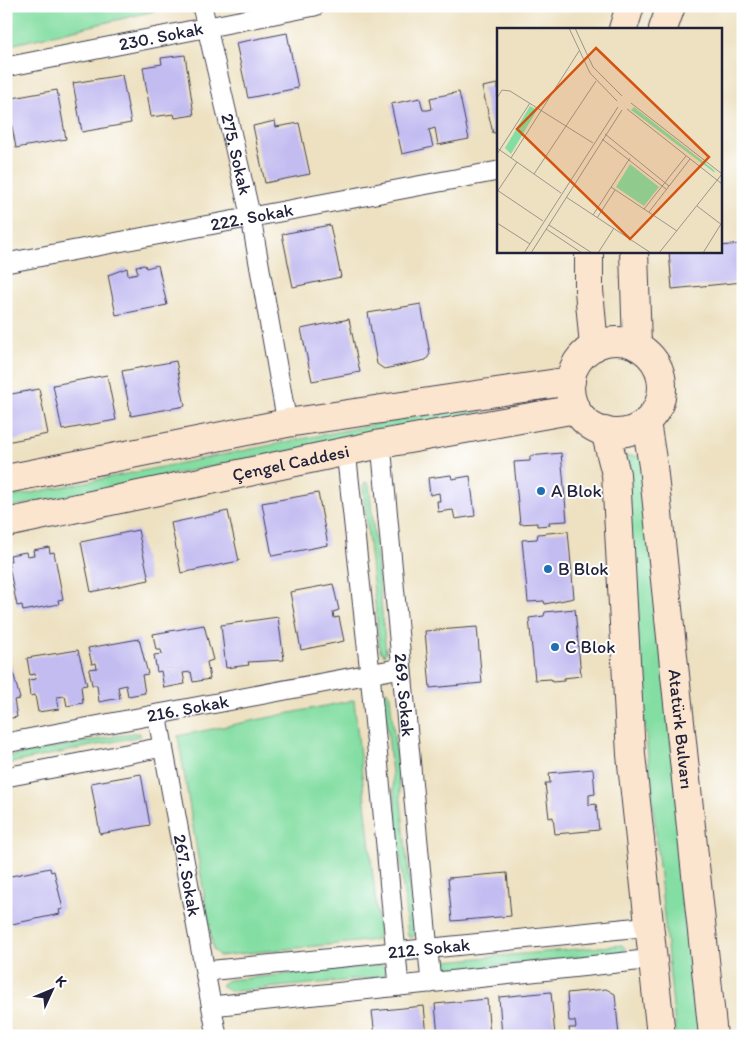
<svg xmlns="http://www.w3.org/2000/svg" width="749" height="1042" viewBox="0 0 749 1042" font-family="Itim,sans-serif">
	<rect width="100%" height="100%" fill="#fff"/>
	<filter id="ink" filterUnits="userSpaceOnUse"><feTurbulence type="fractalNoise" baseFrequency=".02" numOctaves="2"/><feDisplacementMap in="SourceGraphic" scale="10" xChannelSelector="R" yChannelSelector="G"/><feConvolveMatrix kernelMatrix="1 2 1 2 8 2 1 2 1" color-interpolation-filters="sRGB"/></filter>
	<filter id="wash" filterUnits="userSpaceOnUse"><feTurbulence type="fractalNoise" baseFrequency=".0096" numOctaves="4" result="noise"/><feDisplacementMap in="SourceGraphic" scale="20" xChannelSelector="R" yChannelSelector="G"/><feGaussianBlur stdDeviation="1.12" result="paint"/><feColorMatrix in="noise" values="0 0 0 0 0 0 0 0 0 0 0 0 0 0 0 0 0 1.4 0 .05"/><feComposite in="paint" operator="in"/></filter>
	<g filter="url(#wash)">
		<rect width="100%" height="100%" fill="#ede1c1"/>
		<!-- green -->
		<g fill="#84dea3" stroke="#53806f">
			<polygon points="6,6 176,6 6,46"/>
			<polygon points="482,403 482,412 6,508 6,498"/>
			<polygon points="618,456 643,456 700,1036 676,1036"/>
			<polygon points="365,482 369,484 386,652 384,655 380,650 363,486"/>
			<polygon points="387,691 390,697 415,935 411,938 408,936 384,693"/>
			<polygon points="354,700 379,932 376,940 219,956 213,949 178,736"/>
			<polygon points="132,733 140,733 140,736 6,764 6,757"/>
			<polygon points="622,945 626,949 623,952 453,971 444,971 442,966 445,961"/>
			<polygon points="382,965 388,970 384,977 236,991 229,991 222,987 222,984 228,980"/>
		</g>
		<g id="blocks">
			<!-- building -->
			<g fill="#c3bcf1">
				<polygon points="287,33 298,88 248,98 236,43"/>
				<polygon points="185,55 194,115 175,118 174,114 151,117 143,67 162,64 161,58"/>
				<polygon points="122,75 131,123 82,132 73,83"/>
				<polygon points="498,84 498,132 493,133 482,87"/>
				<polygon points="57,90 66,139 16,148 7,99"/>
				<polygon points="459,92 469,139 438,145 435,128 429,130 433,147 402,154 391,104 420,98 423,110 428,110 432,109 430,98"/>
				<polygon points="275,121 276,127 299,123 310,174 265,183 253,126"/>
				<polygon points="330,225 341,277 293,287 282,234"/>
				<polygon points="740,244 743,282 672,289 669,251 720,251 720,246"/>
				<polygon points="145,265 146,268 158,265 167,305 116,315 108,275 127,268 128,275 138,273 136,266"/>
				<polygon points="421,304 430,354 426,360 384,369 377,364 368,313"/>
				<polygon points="349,319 360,372 312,381 301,329"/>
				<polygon points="176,361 185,406 131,416 122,371"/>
				<polygon points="107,375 116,420 62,430 53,385"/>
				<polygon points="39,389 48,434 6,442 6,395"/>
				<polygon points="561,453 567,521 549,522 550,525 537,526 537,523 520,524 514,462 530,461 530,456"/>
				<polygon points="451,475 452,479 470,476 475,516 455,519 453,510 438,512 437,501 440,501 439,493 430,495 428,478"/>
				<polygon points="318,493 328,545 272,556 262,503"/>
				<polygon points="228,511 239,561 181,573 171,523"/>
				<polygon points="138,530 149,580 91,592 81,542"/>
				<polygon points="568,531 574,598 545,604 544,601 528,602 522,540 537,539 538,534"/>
				<polygon points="49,547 50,553 54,552 63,599 58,600 59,604 23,611 22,605 17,606 8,561 11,561 10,555 26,552 27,556 34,555 33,550"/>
				<polygon points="333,584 339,610 333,612 334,618 339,617 344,641 301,650 290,592"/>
				<polygon points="575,609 581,676 564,678 564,681 552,682 551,679 535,680 529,618 544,616 545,612"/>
				<polygon points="278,617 284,660 248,662 249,665 226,668 221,625"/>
				<polygon points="204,625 213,660 207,662 210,679 193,682 191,672 183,673 185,684 164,688 161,671 157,672 154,655 162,654 161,650 156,650 153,634"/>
				<polygon points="477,627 482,683 430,688 425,631"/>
				<polygon points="139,639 148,674 142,675 145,693 128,696 126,685 118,687 120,698 99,702 97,685 92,685 89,669 97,668 96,663 92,664 88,648"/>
				<polygon points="78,650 87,685 81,686 83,703 67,706 65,696 57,697 59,709 38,712 35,695 30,696 28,680 36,679 35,674 30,675 27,658"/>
				<polygon points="6,664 11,664 20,699 14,700 17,717 6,719"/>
				<polygon points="593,769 595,794 589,795 589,805 596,804 599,830 555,834 553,817 549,818 545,783 550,783 549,773"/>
				<polygon points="141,774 150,825 100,834 91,783"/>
				<polygon points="50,868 51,872 54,871 63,909 59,910 60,914 12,924 11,921 7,921 6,877"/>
				<polygon points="507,873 511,916 452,921 448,878"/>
				<polygon points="606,989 615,994 619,1036 570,1036 569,1028 576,1028 575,1021 569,1021 567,993"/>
				<polygon points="551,992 555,1036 502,1036 499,997"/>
				<polygon points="487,999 490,1036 438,1036 435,1004"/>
				<polygon points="424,1006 427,1036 375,1036 372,1011"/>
			</g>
		</g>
	</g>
	<g filter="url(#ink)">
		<use href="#blocks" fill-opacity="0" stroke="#403f4f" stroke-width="1"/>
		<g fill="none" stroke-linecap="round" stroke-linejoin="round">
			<!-- minor casing -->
			<g stroke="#403f4f" stroke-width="21">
				<g id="minor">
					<path id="s1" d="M202 6 251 218 287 423"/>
					<path id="s2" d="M6 67 315 6"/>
					<path id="s3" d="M6 263 498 171"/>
					<path id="s4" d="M381 444 431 983"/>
					<polyline points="346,451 370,673 399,986"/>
					<path id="s5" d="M157 714 217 1036"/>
					<path id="s6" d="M6 743 401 668"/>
					<polyline points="6,777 163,747"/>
					<path id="s7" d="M206 971 651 926"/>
					<polyline points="212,1006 654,959"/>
				</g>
			</g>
			<!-- secondary casing -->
			<g stroke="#403f4f" stroke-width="30">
				<g id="secondary">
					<polyline points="623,29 630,6"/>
					<polyline points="663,29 671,6"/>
					<polyline points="589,251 589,290 594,347"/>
					<polyline points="634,251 637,346"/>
					<circle cx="616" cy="387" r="46"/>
					<path id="s8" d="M646 422 653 466 713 1036"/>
					<polyline points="605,431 616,474 631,755 661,1036"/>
					<polyline points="6,479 287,423 571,381"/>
					<path id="s9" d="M6 523 381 444 576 409"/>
				</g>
			</g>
			<!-- minor -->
			<use href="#minor" stroke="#fff" stroke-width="19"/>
			<!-- secondary -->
			<use href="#secondary" stroke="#fbe5cf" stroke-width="28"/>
		</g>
	</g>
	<!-- markers -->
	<g fill="#1f6fb2" stroke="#fff" stroke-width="2">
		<circle cx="541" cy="491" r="5"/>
		<circle cx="548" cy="569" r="5"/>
		<circle cx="555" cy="647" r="5"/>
	</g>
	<g text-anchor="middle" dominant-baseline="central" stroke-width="4" stroke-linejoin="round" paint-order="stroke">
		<!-- street labels -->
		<g font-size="18" fill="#22223b" stroke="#fff">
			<text stroke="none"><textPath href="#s2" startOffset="158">230. Sokak</textPath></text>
			<text stroke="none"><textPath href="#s1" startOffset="152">275. Sokak</textPath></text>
			<text stroke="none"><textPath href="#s3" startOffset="250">222. Sokak</textPath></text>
			<text stroke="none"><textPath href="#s9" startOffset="291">Çengel Caddesi</textPath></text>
			<text stroke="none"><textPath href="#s4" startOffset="252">269. Sokak</textPath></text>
			<text stroke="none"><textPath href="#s6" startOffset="185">216. Sokak</textPath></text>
			<text stroke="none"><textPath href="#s8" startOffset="309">Atatürk Bulvarı</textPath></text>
			<text stroke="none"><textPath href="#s5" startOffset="164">267. Sokak</textPath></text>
			<text stroke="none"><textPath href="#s7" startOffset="224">212. Sokak</textPath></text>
		</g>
		<!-- poi labels -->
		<g font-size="18" fill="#22223b" stroke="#fff" text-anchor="start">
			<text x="551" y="491">A Blok</text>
			<text x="558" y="569">B Blok</text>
			<text x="565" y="647">C Blok</text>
		</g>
	</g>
	<!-- overview -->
	<g transform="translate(497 28)">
		<rect width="225" height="225" fill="#ede1c1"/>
		<path d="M33 78 40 82 14 126 8 120ZM137 79 217 142 218 145 134 82ZM133 136 162 159 147 178 119 159Z" fill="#84dea3"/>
		<path fill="none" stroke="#9c958b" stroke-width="1" d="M72 0 93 45 120 73M78 0 96 39 125 68M0 70 5 62 13 63 96 115M134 75 225 146M130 81 225 156M108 106 172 158M105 111 169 161M0 120 64 165M0 126 33 75M14 130 82 23M37 146 99 53M114 159 180 203M0 162 46 193M0 164 20 134M69 169 154 225M200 178 225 197M147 181 189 128M152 184 193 131M96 187 133 130M100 190 118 162M0 195 33 216M52 197 95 225M49 201 85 225M27 225 121 79M34 225 125 82M101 225 117 200M162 225 225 146M206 225 224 196"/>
		<path fill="#d45411" fill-opacity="0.15" stroke="#d45411" stroke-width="2.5" d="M99 20 212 129 133 211 20 101Z"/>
		<rect width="225" height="225" fill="none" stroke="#22223b" stroke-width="2.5"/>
	</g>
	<!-- margin -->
	<rect width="749" height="1042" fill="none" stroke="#fff" stroke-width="25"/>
	<!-- north arrow -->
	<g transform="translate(52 990) rotate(46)" stroke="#ffffff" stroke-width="4" paint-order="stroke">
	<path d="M0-4L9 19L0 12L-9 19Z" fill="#22223b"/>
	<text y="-8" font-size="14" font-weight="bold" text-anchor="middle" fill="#22223b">K</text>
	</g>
</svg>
